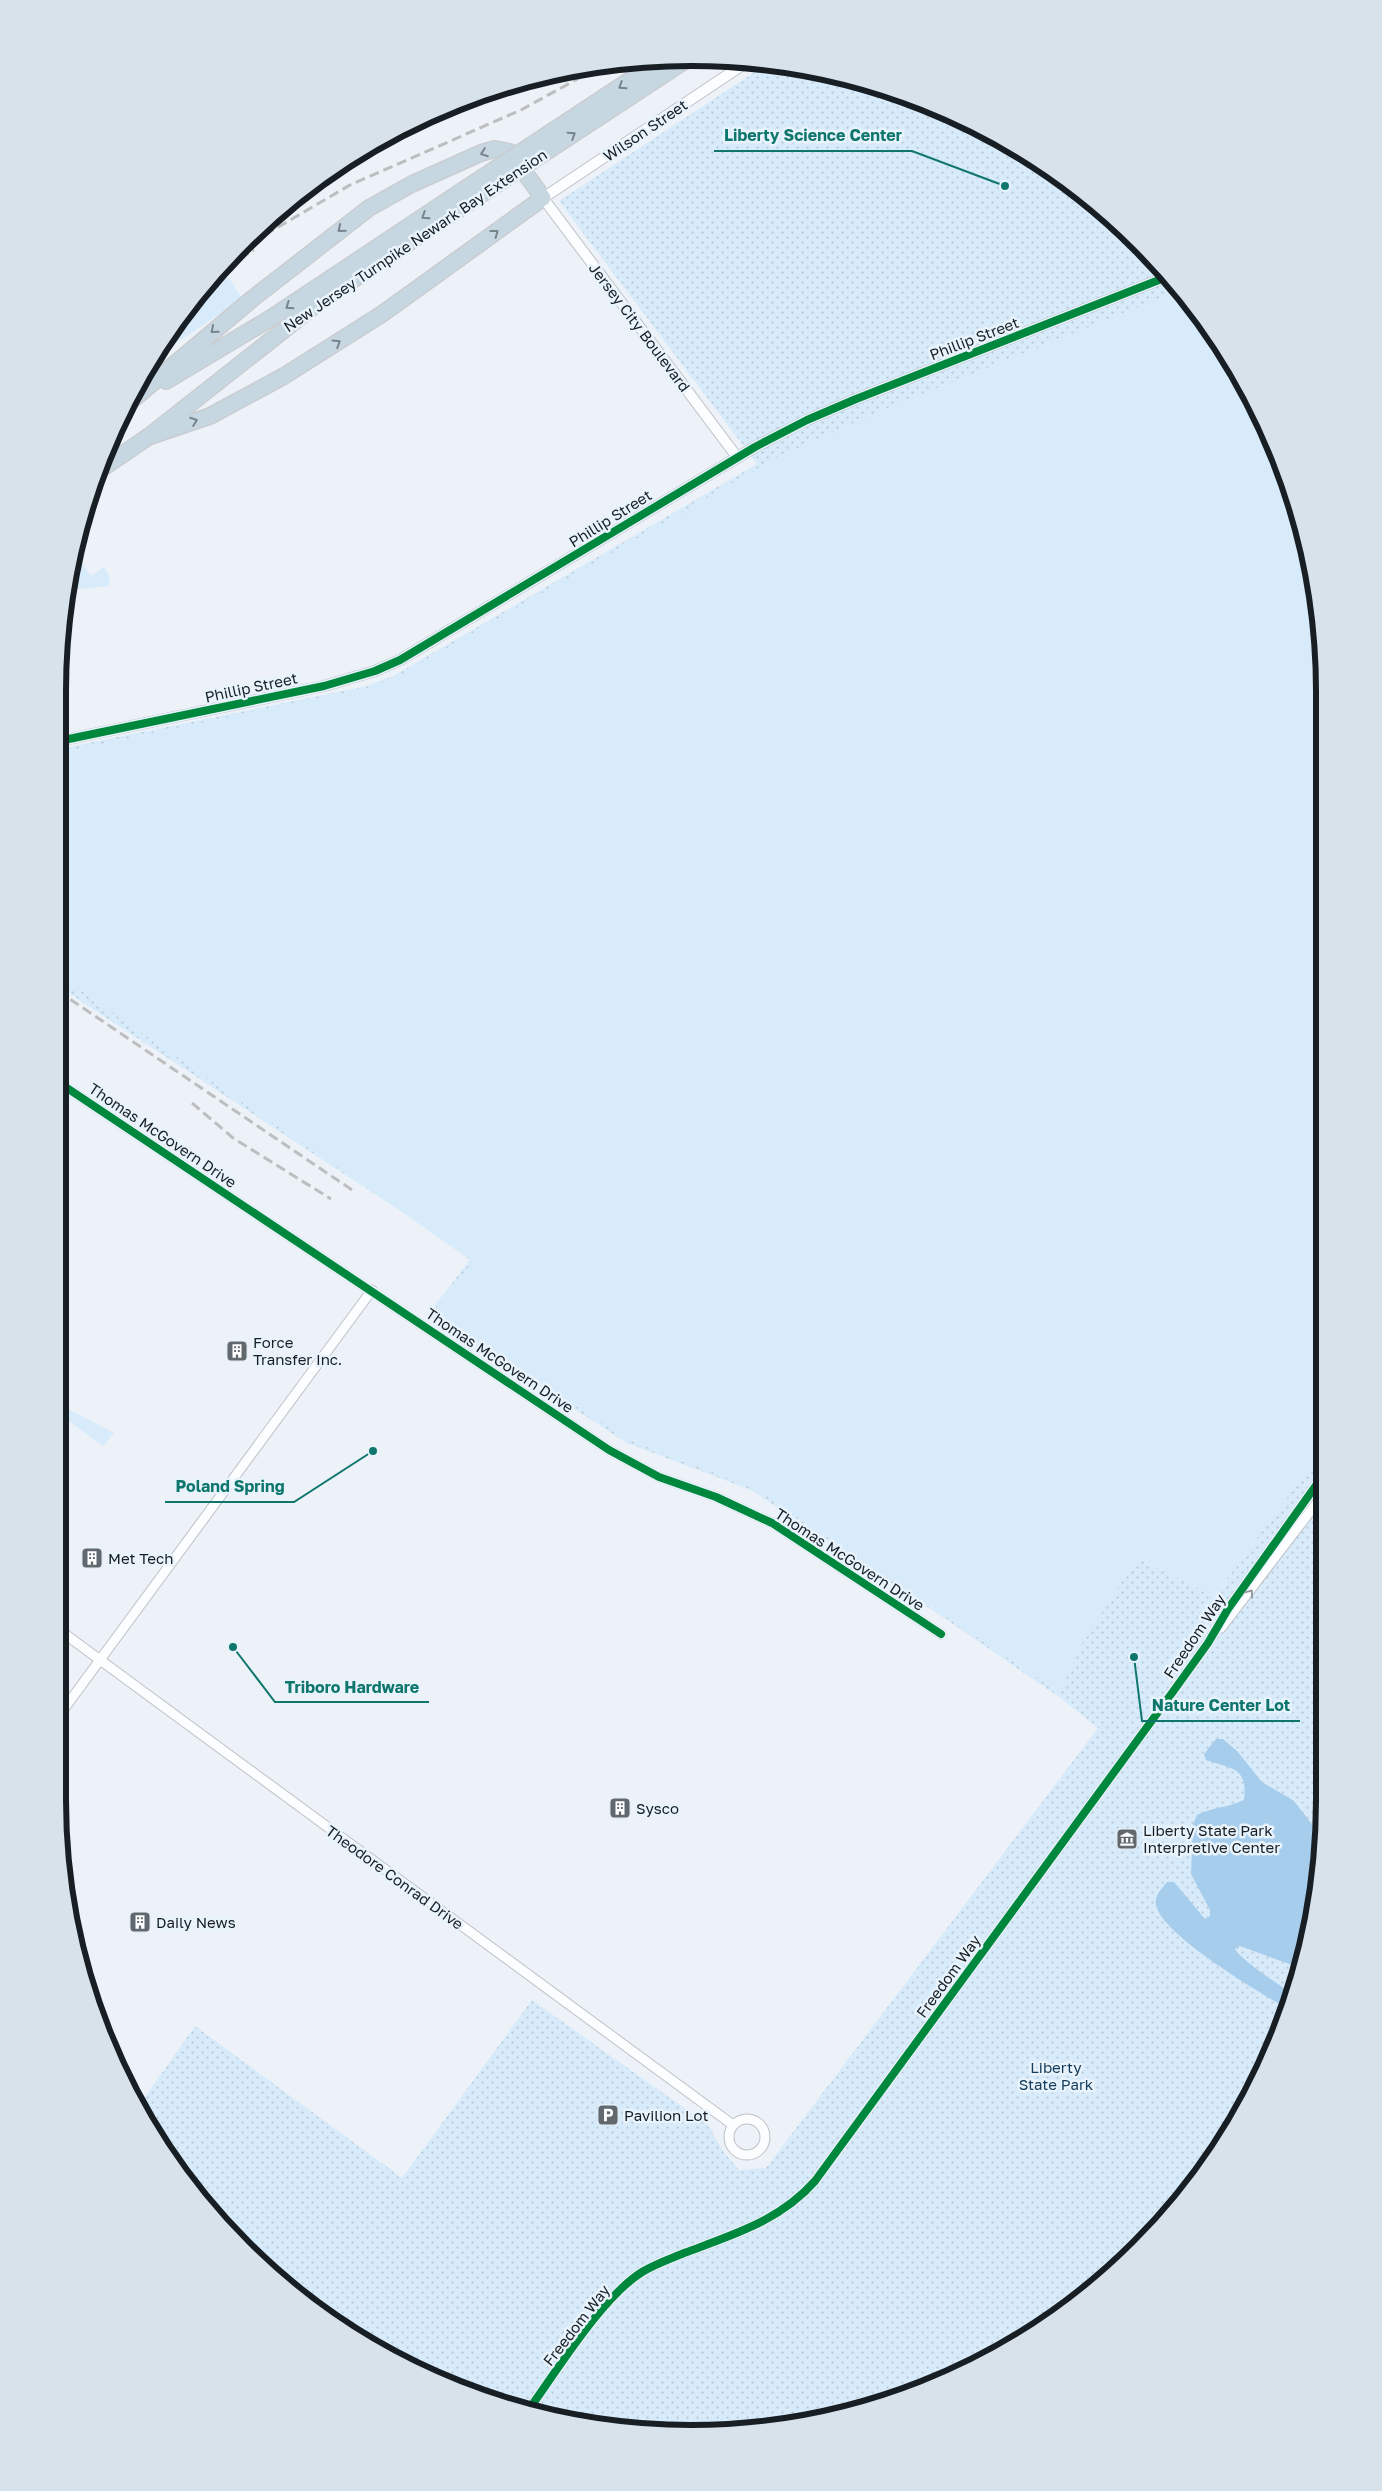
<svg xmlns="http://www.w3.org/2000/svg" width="1382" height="2491" viewBox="0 0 1382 2491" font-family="'Golos Text',sans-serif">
	<defs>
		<pattern id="park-dots" width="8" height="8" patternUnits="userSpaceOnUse" patternTransform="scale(1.25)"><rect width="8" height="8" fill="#d8ebfb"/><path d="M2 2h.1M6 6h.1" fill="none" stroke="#b9c9d7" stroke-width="1.8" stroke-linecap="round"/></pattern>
	</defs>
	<rect width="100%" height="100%" fill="#ecf2f7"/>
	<!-- grass -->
	<g fill="#d8ebfb">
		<polygon points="227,275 242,299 154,358 203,290"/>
		<polygon points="1176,292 1218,339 1291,487 1319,609 1322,1451 1214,1596 1137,1558 1083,1644 1060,1693 754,1488 629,1440 431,1314 473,1261 58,975 59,753 367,688 397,677 778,457 885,409"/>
		<polygon points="75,553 91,576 104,567 110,577 109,586 69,590"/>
		<polygon points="58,1404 59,1404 114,1433 103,1446 58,1413"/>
	</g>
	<!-- park -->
	<g fill="url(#park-dots)">
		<polygon points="768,63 894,91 1007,142 1109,215 1176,292 885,409 778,457 397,677 367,688 59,753 59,749 367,686 395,675 757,464 559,201"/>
		<polygon points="58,975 473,1261 432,1314 629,1440 754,1488 1060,1693 1082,1644 1137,1558 1214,1596 1322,1451 1323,1841 1303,1964 1240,2117 1193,2186 1109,2276 1043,2327 934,2385 855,2412 733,2432 649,2432 527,2412 448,2385 339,2327 273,2276 189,2186 138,2107 195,2026 402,2178 532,2000 708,2125 723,2151 739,2170 766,2168 1098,1728 1059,1697 950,1622 751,1490 627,1443 428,1314 470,1260 399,1210 58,986"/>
	</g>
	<!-- water -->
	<path fill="#a7cdec" d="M1216 1739H1223L1237 1751 1262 1782 1294 1801 1317 1831 1322 1849 1302 1966 1292 1965 1240 1946 1235 1949C1241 1960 1278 1984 1291 1993L1285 2007C1258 1992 1161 1934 1156 1905 1154 1895 1162 1889 1167 1882H1174L1205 1919 1210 1916V1910L1191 1874 1193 1824 1197 1815C1212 1807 1228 1808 1244 1800 1248 1767 1232 1769 1206 1760L1204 1754Z"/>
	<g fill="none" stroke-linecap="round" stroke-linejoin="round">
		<!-- minor casing -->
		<g stroke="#bcc2c7" stroke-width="11">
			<g id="minor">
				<polyline points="58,1082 609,1450 659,1477 716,1497 772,1523 941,1634"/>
				<polyline points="1221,1628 1322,1496"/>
				<polyline points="58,1629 733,2125"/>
				<polyline points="58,1717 372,1290"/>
				<circle cx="747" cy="2137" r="18"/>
				<path d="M527 2412C557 2371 601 2298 642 2272 655 2264 670 2259 684 2253 732 2235 780 2221 815 2181L1172 1693 1208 1643 1228 1609 1322 1477"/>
			</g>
		</g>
		<!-- tertiary casing -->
		<g stroke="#bcc2c7" stroke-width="12">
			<g id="tertiary">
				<polyline points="737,457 543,198 747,62"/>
				<polyline points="59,741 324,686 375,671 400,660 755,447 807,420 856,399 1164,278"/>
			</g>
		</g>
		<!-- motorway casing -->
		<g stroke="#cacdd0" stroke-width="18">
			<g id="motorway">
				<polyline points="166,381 271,318 465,189"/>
				<polyline points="131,401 252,299 369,208 412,184 481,153 495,149 510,152 543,198 382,314 284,376 210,416 148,437"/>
				<polyline points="104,467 148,437 318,303 473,200"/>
			</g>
		</g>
		<!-- minor -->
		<use href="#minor" stroke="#fcfdfe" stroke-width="9"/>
		<!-- tertiary -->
		<use href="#tertiary" stroke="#fcfdfe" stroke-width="10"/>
		<!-- motorway -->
		<use href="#motorway" stroke="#c7d7e2" stroke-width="15"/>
		<!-- rail -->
		<g stroke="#bdbec0" stroke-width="3" stroke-dasharray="10 5" stroke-linecap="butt">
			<polyline points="239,250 350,185 521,110 599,67"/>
			<polyline points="214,274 254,250"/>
			<polyline points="58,991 355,1192"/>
			<polyline points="192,1103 233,1138 331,1199"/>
		</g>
		<!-- motorway-bridge casing -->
		<g stroke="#cacdd0" stroke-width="18" stroke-linecap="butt">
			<g id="motorway-bridge">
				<polyline points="465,189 662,59"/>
				<polyline points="473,200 686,60"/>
			</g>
		</g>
		<!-- motorway-bridge -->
		<use href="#motorway-bridge" stroke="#c7d7e2" stroke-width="15"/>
		<!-- cycleway casing -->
		<g stroke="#e8f3fc" stroke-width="11">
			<g id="cycleway">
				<polyline points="59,741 324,686 375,671 400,660 755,447 807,420 856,399 1164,278"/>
				<polyline points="58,1082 609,1450 659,1477 716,1497 772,1523 941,1634"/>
				<path d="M527 2412C557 2371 601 2298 642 2272 655 2264 670 2259 684 2253 732 2235 780 2221 815 2181L1172 1693 1208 1643 1228 1609 1322 1477"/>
			</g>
		</g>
		<!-- cycleway -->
		<use href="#cycleway" stroke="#00873e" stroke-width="8"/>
	</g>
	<!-- one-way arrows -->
	<defs><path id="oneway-chevron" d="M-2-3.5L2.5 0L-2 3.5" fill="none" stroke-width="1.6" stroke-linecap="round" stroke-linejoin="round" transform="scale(1.25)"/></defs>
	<g stroke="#78848c">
		<use href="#oneway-chevron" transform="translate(622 86) rotate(147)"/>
		<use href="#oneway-chevron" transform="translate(572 135) rotate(-33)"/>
		<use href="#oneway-chevron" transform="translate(484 153) rotate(160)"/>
		<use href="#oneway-chevron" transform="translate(425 216) rotate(147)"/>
		<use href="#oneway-chevron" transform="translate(341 229) rotate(141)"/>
		<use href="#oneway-chevron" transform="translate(495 233) rotate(-37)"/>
		<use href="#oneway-chevron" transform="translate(289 306) rotate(146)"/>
		<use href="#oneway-chevron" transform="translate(214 330) rotate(140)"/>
		<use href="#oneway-chevron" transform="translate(337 343) rotate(-32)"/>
		<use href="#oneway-chevron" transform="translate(194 421) rotate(-20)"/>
	</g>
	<use stroke="#95999c" href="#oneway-chevron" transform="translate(1250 1593) rotate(-53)"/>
	<!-- icons -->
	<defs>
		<g id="building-square" transform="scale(1.125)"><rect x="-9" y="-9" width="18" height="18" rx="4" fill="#62696e" stroke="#e8f3fc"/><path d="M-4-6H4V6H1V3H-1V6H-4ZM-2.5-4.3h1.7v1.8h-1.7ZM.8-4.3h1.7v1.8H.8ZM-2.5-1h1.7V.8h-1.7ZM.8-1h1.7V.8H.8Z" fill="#fff"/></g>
		<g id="museum-square" transform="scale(1.125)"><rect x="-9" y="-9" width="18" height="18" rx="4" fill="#62696e" stroke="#e8f3fc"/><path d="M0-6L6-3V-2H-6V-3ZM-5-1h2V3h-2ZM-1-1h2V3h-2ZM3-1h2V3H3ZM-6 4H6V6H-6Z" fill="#fff"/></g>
		<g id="parking-square" transform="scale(1.125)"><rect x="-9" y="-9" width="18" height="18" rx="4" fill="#62696e" stroke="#e8f3fc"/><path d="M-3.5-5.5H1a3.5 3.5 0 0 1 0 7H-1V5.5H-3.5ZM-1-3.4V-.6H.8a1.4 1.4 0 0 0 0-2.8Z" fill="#fff"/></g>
	</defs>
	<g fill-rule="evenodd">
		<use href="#building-square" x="237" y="1351"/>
		<use href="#building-square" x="92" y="1558"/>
		<use href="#building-square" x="620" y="1808"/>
		<use href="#museum-square" x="1127" y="1839"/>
		<use href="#building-square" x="140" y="1922"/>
		<use href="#parking-square" x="608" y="2115"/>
	</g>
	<g text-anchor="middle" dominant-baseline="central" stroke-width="5" stroke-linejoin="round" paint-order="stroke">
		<!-- street labels -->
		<g font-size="15" fill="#181f24" stroke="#e8f3fc">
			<text transform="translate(645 130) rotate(-34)">Wilson Street</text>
			<text transform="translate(415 240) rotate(-34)">New Jersey Turnpike Newark Bay Extension</text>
			<text transform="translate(640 327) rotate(53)">Jersey City Boulevard</text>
			<text transform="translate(974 338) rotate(-21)">Phillip Street</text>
			<text transform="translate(610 518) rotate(-32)">Phillip Street</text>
			<text transform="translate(251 687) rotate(-12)">Phillip Street</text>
			<text transform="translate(163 1135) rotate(34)">Thomas McGovern Drive</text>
			<text transform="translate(500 1360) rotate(34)">Thomas McGovern Drive</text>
			<text transform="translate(850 1559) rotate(33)">Thomas McGovern Drive</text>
			<text transform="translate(1194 1636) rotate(-56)">Freedom Way</text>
			<text transform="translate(395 1877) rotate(36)">Theodore Conrad Drive</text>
			<text transform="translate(948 1976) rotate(-54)">Freedom Way</text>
			<text transform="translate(576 2325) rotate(-52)">Freedom Way</text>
		</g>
		<!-- poi labels -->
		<g font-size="15" fill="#181f24" stroke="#e8f3fc" text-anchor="start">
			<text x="253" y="1342">Force<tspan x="253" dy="17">Transfer Inc.</tspan></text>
			<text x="108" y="1558">Met Tech</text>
			<text x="636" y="1808">Sysco</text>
			<text x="1143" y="1830">Liberty State Park<tspan x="1143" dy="17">Interpretive Center</tspan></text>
			<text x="156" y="1922">Daily News</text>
			<text x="624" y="2115">Pavilion Lot</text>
		</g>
		<!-- park labels -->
		<g font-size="15" fill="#143b59" stroke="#e8f3fc">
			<text x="1056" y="2067">Liberty<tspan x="1056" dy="17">State Park</tspan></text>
		</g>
	</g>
	<!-- crop -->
	<path d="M0 0H1382V2491H0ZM691 66H691A625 625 0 0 1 1316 691V1800A625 625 0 0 1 691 2425H691A625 625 0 0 1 66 1800V691A625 625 0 0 1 691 66Z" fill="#d7e2eb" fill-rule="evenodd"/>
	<path fill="none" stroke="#181f24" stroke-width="6" d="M691 66H691A625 625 0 0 1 1316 691V1800A625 625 0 0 1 691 2425H691A625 625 0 0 1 66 1800V691A625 625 0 0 1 691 66Z"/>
	<!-- callouts -->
	<path fill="none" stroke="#0f766e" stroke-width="2" d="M1005 186L912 151H714M373 1451L294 1502H165M233 1647L275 1702H429M1134 1657L1142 1721H1300"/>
	<g fill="#0f766e" stroke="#e8f3fc" stroke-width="2">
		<circle cx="1005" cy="186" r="5"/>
		<circle cx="373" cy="1451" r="5"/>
		<circle cx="233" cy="1647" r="5"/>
		<circle cx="1134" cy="1657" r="5"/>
	</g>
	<g font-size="16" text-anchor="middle" font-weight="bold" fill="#0f766e" stroke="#e8f3fc" stroke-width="5" stroke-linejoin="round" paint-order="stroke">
		<text x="813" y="141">Liberty Science Center</text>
		<text x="230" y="1492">Poland Spring</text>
		<text x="352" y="1693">Triboro Hardware</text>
		<text x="1221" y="1711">Nature Center Lot</text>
	</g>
</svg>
